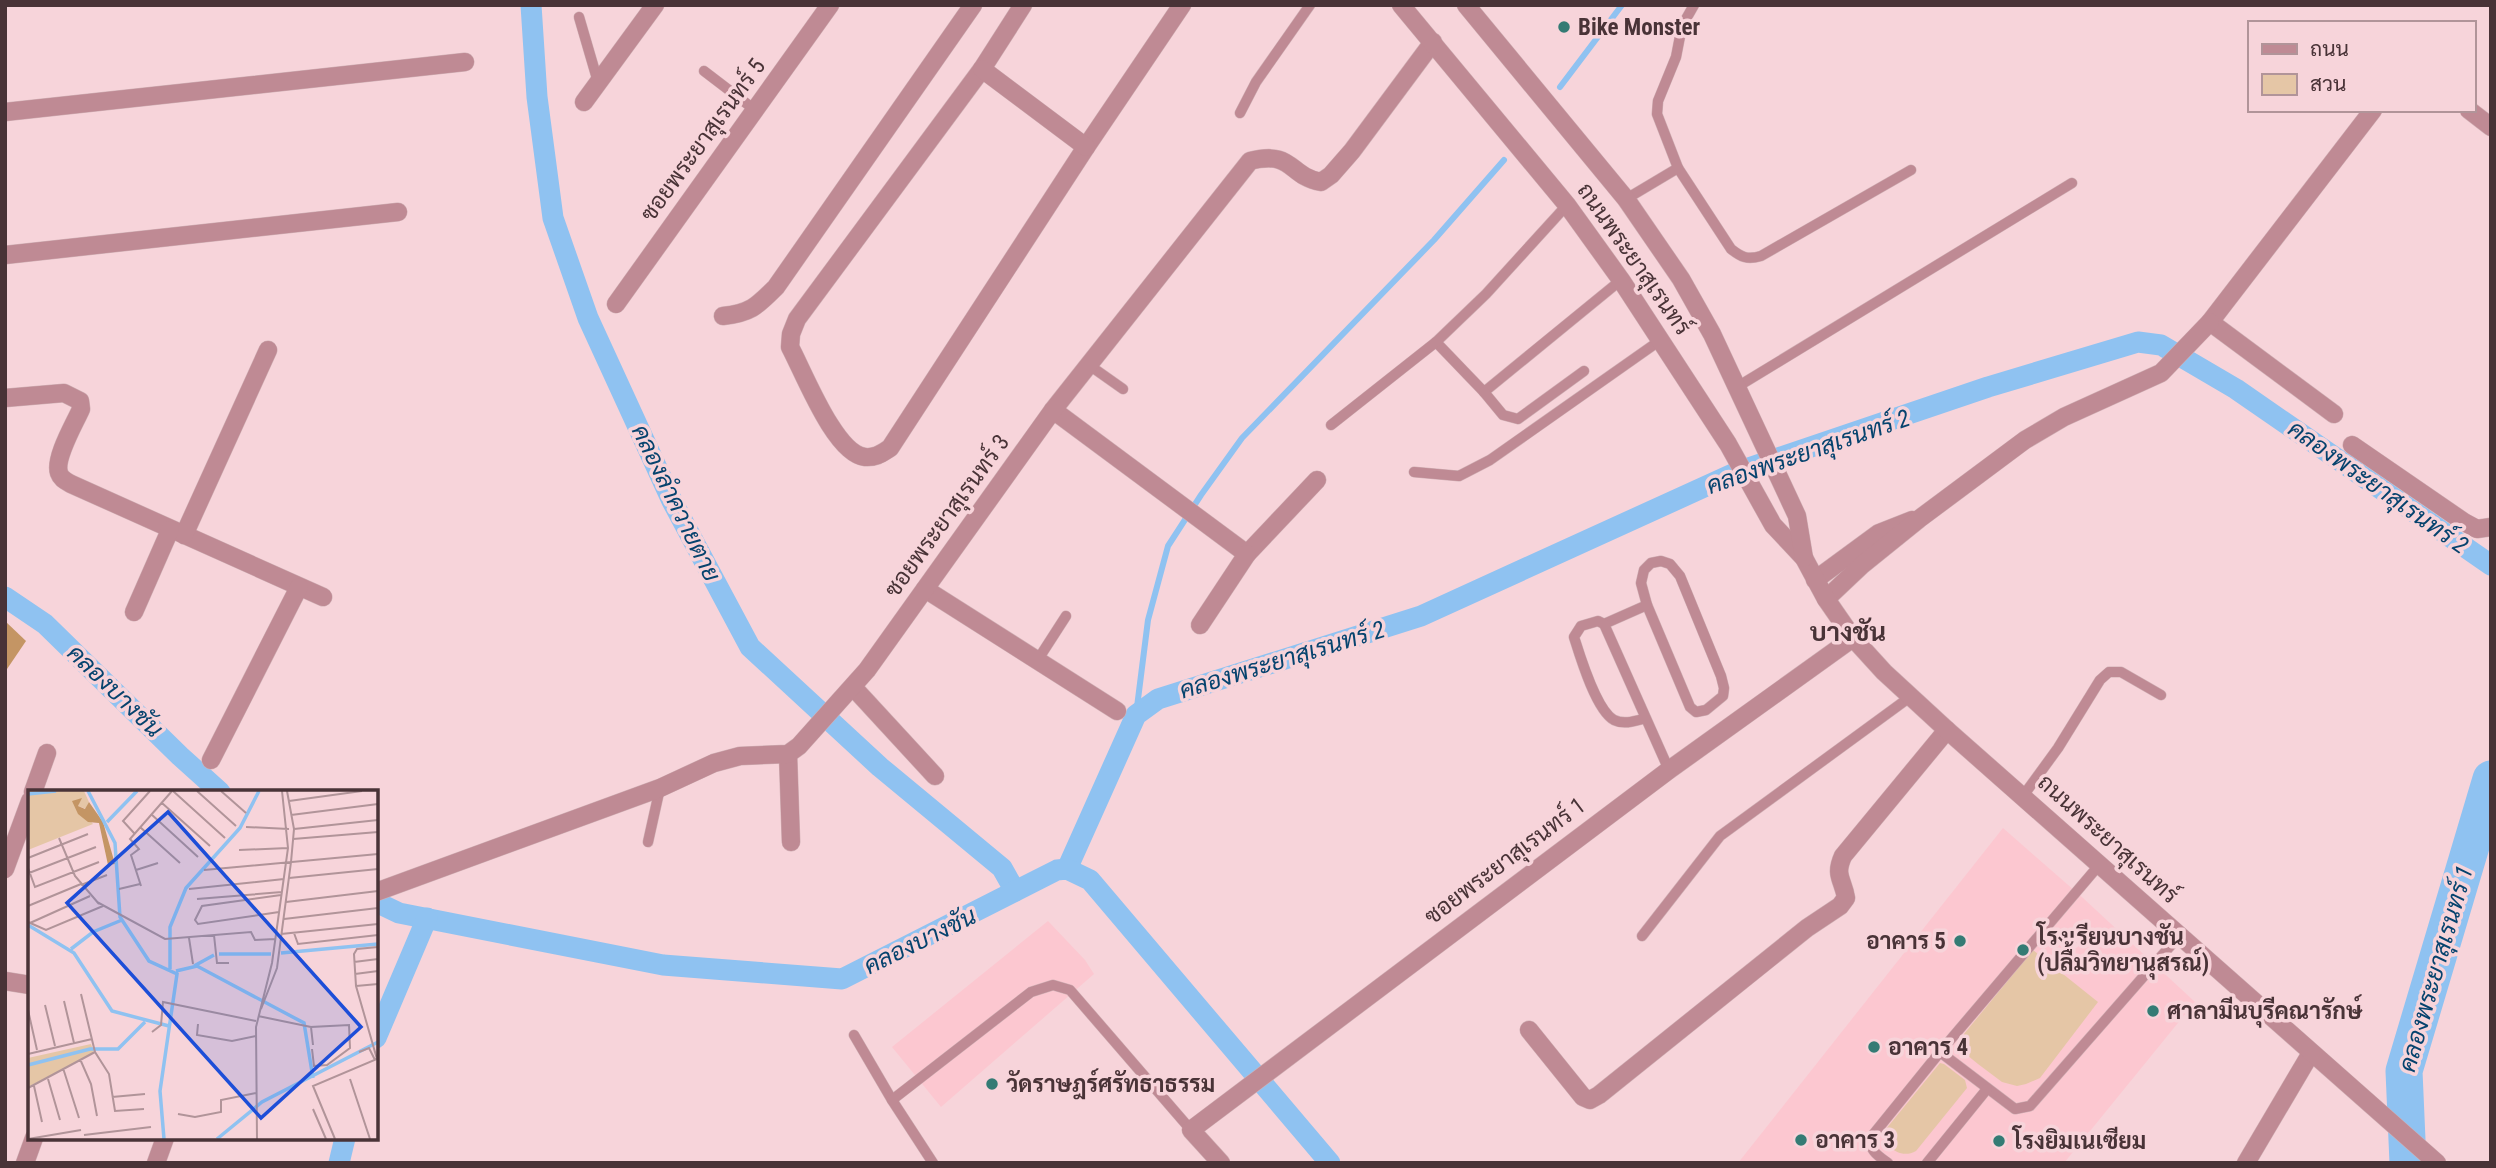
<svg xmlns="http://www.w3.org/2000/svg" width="2496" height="1168" viewBox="0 0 2496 1168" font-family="'Roboto Condensed',Sarabun,sans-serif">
	<rect width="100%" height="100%" fill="#f7d4da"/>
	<!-- built -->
	<g fill="#fcc7d0">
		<polygon points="2003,828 2083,898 2195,1002 2064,1163 1738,1163"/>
		<polygon points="1048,921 1085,960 1094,974 941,1107 892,1047"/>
	</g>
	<!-- green -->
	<g fill="#e5c6a6">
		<polygon points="2033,950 2098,1002 2040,1078 2026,1084 2017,1086 2002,1082 1978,1064 1967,1055 1964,1045 1964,1034"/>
		<path d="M1940 1063 1944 1064 1965 1080 1967 1088 1916 1151C1900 1160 1882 1146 1886 1129Z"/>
	</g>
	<!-- forest -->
	<polygon fill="#c49564" points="5,621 26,641 5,672"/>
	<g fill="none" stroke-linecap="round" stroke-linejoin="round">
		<!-- stream -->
		<g stroke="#8fc2f1" stroke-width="6">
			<polyline points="1560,87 1622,5"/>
			<polyline points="1136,715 1148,620 1168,546 1201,495 1242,438 1434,240 1504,160"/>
		</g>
		<!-- canal -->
		<g stroke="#8fc2f1" stroke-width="21">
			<polyline points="531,5 537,97 553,218 588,318 672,501 750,647 880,767 1002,868 1015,891"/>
			<polyline points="5,597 45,624 180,756 220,792"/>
			<polyline points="1067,869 1136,715 1158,699 1421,616 1737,472 1988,387 2138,342 2161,345 2236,389 2491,565"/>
			<polyline points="376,902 399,913 663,965 842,979 1057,870 1067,869 1090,880 1330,1163"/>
			<polyline points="376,1038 427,918"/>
			<polyline points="339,1163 345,1138"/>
		</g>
		<!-- river -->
		<polyline stroke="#8fc2f1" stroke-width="37" points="2408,1163 2404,1071 2491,779"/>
		<!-- service casing -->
		<g stroke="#d1b1b6" stroke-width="11">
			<g id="service">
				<polyline points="579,17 598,82"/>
				<polyline points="704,71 755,110"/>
				<polyline points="1240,113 1256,82 1310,5"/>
				<path d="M1678 168 1731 249C1741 257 1747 260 1761 256L1911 170"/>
				<polyline points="1626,199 1678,168 1657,114 1658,101 1676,57 1682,26 1694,5"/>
				<polyline points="1436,342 1484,392 1621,280"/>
				<polyline points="1089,365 1123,389"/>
				<polyline points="1737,387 2072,183"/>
				<polyline points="1484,392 1503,415 1518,419 1584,371"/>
				<polyline points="1331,425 1436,342 1486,294 1567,205"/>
				<polyline points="1414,472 1459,476 1490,460 1662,339"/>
				<polygon points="1661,561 1670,564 1680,576 1721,676 1724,688 1723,696 1706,710 1696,712 1690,707 1647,605 1641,583 1644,570 1651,563"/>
				<polyline points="1604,624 1647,605"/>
				<polyline points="1037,661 1066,616"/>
				<path d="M1646 718C1635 721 1624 725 1614 720 1596 710 1580 656 1574 637L1581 626 1598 621 1604 624 1669 770"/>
				<polyline points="2023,796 2058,748 2100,680 2109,672 2121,672 2161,695"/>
				<polyline points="648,842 660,788"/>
				<polyline points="1642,936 1720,836 1910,697"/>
				<polyline points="854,1035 892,1100 933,1163"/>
				<polyline points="1940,1052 2015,1109 2030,1106 2179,936"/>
				<polyline points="892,1100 1031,992 1053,985 1070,990 1191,1130"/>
				<path d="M1888 1163C1878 1156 1867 1149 1872 1136L1940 1052 2100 864"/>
				<polyline points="1927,1163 1987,1089"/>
			</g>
		</g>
		<!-- minor casing -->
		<g stroke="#d1b1b6" stroke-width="19">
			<g id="minor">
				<path d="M1023 5 982 69 797 319 791 334 790 347C804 373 835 454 865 457 876 458 882 453 890 448L1086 147 1182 5"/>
				<polyline points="982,69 1086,147"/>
				<polyline points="584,102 655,5"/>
				<polyline points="2469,110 2491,127"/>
				<polyline points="5,112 465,62"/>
				<polyline points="5,255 398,212"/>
				<polyline points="616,304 830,5"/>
				<path d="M723 316C751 313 757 306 776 287L973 5"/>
				<path d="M5 398 64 393 80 401 81 409C75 423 54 458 59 473 61 479 66 481 71 484L323 597"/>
				<polyline points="1053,410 1247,554 1317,480"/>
				<polyline points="2334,414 2210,322 2373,110"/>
				<polyline points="2352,445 2464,522 2477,529 2491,527"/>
				<polyline points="184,535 268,350"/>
				<polyline points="1815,580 1879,533 1912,520"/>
				<polyline points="925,589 1117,711"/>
				<polyline points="1826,599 1862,565 1919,519 2025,440 2064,417 2161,373 2210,322"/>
				<polyline points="134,612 170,530"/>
				<polyline points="1200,625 1247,554"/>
				<polyline points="853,687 935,776"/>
				<polyline points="788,754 791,842"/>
				<polyline points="211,760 299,587"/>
				<polyline points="33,792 47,753"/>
				<polyline points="5,869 30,801"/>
				<path d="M376 892 660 788 714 763 740 756 788 754 799 746 867 670 1053 410 1250 161C1294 150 1288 176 1321 182L1331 175 1352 151 1433 42"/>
				<polyline points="5,981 30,985"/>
				<path d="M1529 1030 1583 1097 1590 1100 1599 1095 1807 928 1840 906 1846 898C1843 879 1834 876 1843 856L1947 730"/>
				<polyline points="25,1163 34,1138"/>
				<polyline points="156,1163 165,1138"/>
				<polyline points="1221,1163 1191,1130 1669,770 1853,638"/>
				<polyline points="2246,1163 2311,1053"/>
			</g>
		</g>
		<!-- tertiary casing -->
		<g stroke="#d1b1b6" stroke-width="19">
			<g id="tertiary">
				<polyline points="1401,5 1567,205 1621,280 1728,444 1773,525 1804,558 1826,599 1853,638 1884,672 1947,730 2437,1163"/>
				<polyline points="1466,5 1626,199 1681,279 1712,334 1797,516 1804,558"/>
			</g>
		</g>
		<!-- service -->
		<use href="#service" stroke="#bf8a94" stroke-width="10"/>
		<!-- minor -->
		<use href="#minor" stroke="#bf8a94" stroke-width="18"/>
		<!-- tertiary -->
		<use href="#tertiary" stroke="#bf8a94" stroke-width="18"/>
	</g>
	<!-- markers -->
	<g fill="#347b74" stroke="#f7d4da" stroke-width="2.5">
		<circle cx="1564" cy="27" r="7"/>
		<circle cx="1960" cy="941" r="7"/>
		<circle cx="2023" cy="950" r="7"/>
		<circle cx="2153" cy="1011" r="7"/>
		<circle cx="1874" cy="1047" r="7"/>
		<circle cx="992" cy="1084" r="7"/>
		<circle cx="1801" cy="1140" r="7"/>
		<circle cx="1999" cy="1141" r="7"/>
	</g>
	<g text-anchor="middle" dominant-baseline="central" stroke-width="7" stroke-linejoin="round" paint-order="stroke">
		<!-- poi labels -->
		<g font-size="23" font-weight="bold" fill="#493337" stroke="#f7d4da" text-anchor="start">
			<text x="1578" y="27">Bike Monster</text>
			<text x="2037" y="937">โรงเรียนบางชัน<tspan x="2037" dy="26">(ปลื้มวิทยานุสรณ์)</tspan></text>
			<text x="1946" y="941" text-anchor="end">อาคาร 5</text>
			<text x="2167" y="1011">ศาลามีนบุรีคณารักษ์</text>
			<text x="1888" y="1047">อาคาร 4</text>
			<text x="1006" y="1084">วัดราษฎร์ศรัทธาธรรม</text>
			<text x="1815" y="1140">อาคาร 3</text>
			<text x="2013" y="1141">โรงยิมเนเซียม</text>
		</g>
		<!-- street labels -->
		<g font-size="23" fill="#493337" stroke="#f7d4da">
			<text transform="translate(703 140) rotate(-54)">ซอยพระยาสุเรนทร์ 5</text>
			<text transform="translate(1634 259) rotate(55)">ถนนพระยาสุเรนทร์</text>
			<text transform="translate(947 516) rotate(-54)">ซอยพระยาสุเรนทร์ 3</text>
			<text transform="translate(2108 839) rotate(42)">ถนนพระยาสุเรนทร์</text>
			<text transform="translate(1505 861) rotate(-37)">ซอยพระยาสุเรนทร์ 1</text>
		</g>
		<!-- water labels -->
		<g font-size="24" font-style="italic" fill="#06436e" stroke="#f7d4da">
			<text transform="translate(1808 452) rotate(-19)">คลองพระยาสุเรนทร์ 2</text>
			<text transform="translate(2378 487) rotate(35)">คลองพระยาสุเรนทร์ 2</text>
			<text transform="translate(676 503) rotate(64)">คลองลำควายตาย</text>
			<text transform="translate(1282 660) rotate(-17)">คลองพระยาสุเรนทร์ 2</text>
			<text transform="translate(115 691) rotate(44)">คลองบางชัน</text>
			<text transform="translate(920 941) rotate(-26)">คลองบางชัน</text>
			<text transform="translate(2436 969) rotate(-74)">คลองพระยาสุเรนทร์ 1</text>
		</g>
		<!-- quarter labels -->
		<g font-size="26" font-weight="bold" fill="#493337" stroke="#f7d4da">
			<text x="1848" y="632">บางชัน</text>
		</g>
	</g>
	<!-- overview -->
	<g transform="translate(28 790)">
		<rect width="350" height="350" fill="#f7d4da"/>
		<path d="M0 1H56L61 12 58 19 50 16 52 9 45 12 65 34 0 60ZM63 254 66 263 0 297V268Z" fill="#e5c6a6"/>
		<path d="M54 8 50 16 57 19 61 12 75 32 87 74 80 75 71 33 60 32 50 24 44 11Z" fill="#c49564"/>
		<path fill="none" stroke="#8fc2f1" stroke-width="3.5" d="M60 1 87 53 92 127 121 171 149 184 132 301 136 349M0 4 28 1M79 32 109 1M0 135 46 163 84 221 141 236M43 159 65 142 94 130M253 163 350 154M191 164H243M166 176 186 165M142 179V137L158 98 212 38 231 1M148 181 169 176 276 233 285 288M0 275 62 259H90L117 232M189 349 234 312 350 252"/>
		<path fill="none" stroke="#b19499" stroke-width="2" d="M145 1 197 48M169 1 208 36M193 1 218 23M261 11 334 1M134 13 182 56M123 24 170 67M263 25 350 14M112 37 152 73M218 37 261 39M266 39 350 30M106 43 95 31 122 1M31 48 47 86 71 114M265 49 350 42M211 60 260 58M0 68 60 44M0 78 7 97 71 72M108 80 130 73M176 80 350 64M1 83 68 57M261 88 350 79M53 95 79 85M113 96 103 65 111 59 102 49 144 1M91 99 112 94M161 99 256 89M169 109 254 102M69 112 137 149 223 142 227 150 247 149M258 112 350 101M0 116 53 94M251 122 170 134 167 130 174 116 253 105M256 129 350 118M0 132 18 140 75 116M2 133 62 106M266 143 270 154 350 145M253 144 350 134M186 145 189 173H201M161 148 165 174M326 172 350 169M327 184 350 181M328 196 350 194M53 204 67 262 81 284 87 321 116 319M36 211 46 253M17 215 27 256M233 219 249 178 263 72 266 39 259 1M0 220 9 260M230 226 283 237M170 234 169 245 204 251 228 246M124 242 133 235 135 212 228 231M284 259 286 276 299 275 322 258 321 235 283 237 285 255M331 262 341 258 347 270M0 264 64 249M52 269 63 294 69 326M35 278 51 328M20 289 32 330M322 289 342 349M6 296 14 332M0 298 67 262M84 307 117 304M285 319 298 349M150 324 167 327 193 322V310L228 303M56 345 123 337M0 349 53 340M229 349 228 237 244 173 260 58 254 1M307 349 285 296 349 269 328 196 326 164 329 159 350 157"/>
		<path fill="#1d4ed8" fill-opacity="0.15" stroke="#1d4ed8" stroke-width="3.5" d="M140 22 333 237 233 328 39 113Z"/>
		<rect width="350" height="350" fill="none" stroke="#493337" stroke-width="3.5"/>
	</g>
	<!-- border -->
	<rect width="2496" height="1168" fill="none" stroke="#493337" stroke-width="14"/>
	<!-- legend -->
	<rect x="2248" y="21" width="228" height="91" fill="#f7d4da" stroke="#b19499" stroke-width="2"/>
	<rect x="2262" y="44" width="35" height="10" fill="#bf8a94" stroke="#b19499" stroke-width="2"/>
	<text x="2310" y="56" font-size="21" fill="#493337">ถนน</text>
	<rect x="2262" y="74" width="35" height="21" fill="#e5c6a6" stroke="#b19499" stroke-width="2"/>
	<text x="2310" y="91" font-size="21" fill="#493337">สวน</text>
</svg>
